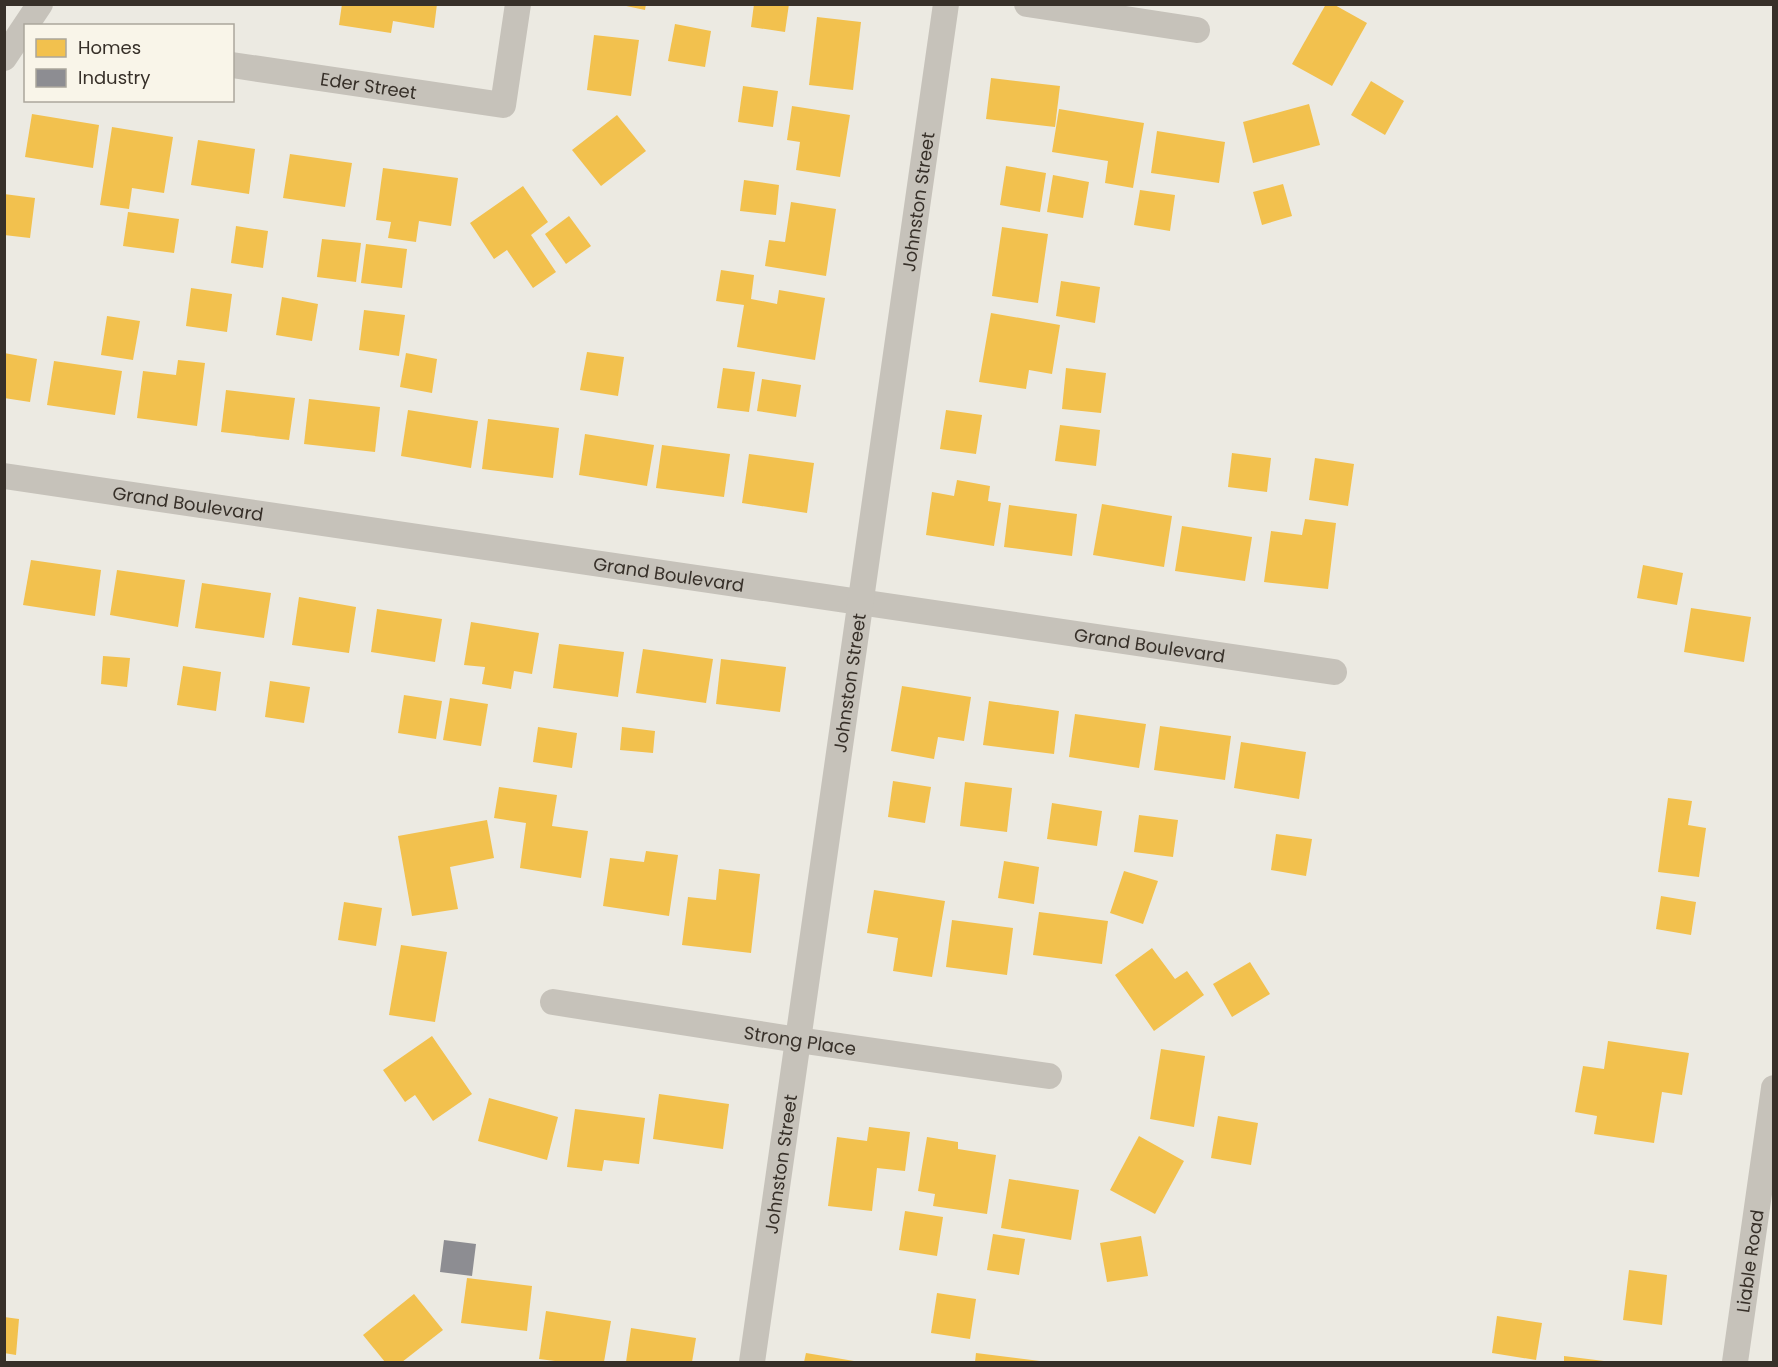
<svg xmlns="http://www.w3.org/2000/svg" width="1778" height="1367" viewBox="0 0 1778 1367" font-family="Poppins,sans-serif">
	<rect width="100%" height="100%" fill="#eceae2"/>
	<!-- homes -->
	<g fill="#f2c14e">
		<polygon points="342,4 437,4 434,28 393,21 391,33 339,25"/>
		<polygon points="617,4 646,4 645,10"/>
		<polygon points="754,4 789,4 785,32 751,27"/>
		<polygon points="1326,4 1333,4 1367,23 1332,86 1292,64"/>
		<polygon points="817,17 861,22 853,90 809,85"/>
		<polygon points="675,24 711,31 705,67 668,61"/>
		<polygon points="594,35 639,40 631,96 587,90"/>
		<polygon points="991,78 1060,86 1055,127 986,119"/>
		<polygon points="1371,81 1404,101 1385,135 1351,115"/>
		<polygon points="743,86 778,91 773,127 738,122"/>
		<polygon points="1309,104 1320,145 1253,163 1243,122"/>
		<polygon points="792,106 850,115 840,177 796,170 800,142 787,140"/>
		<polygon points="1059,109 1144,123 1133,188 1105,183 1108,161 1052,152"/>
		<polygon points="32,114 99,125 93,168 25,157"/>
		<polygon points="617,115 646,151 601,186 572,150"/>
		<polygon points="112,127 173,137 164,193 132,188 129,209 100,205"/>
		<polygon points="1157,131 1225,142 1219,183 1151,173"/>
		<polygon points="198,140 255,149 249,194 191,185"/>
		<polygon points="290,154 352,163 345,207 283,198"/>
		<polygon points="1006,166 1046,173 1040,212 1000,205"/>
		<polygon points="383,168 458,178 451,226 419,221 416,242 388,238 391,222 376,220"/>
		<polygon points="1053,175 1089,182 1083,218 1047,212"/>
		<polygon points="744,180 779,185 776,215 740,211"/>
		<polygon points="1283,184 1292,216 1262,225 1253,192"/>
		<polygon points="523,186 548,222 531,235 556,272 533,288 507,250 494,259 470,223"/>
		<polygon points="1140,190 1175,195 1170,231 1134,225"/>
		<polygon points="4,194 35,198 30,238 4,235"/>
		<polygon points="791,202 836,209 826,276 765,266 769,240 785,242"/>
		<polygon points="128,212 179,219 174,253 123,246"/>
		<polygon points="569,216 591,246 566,264 545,234"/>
		<polygon points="236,226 268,231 263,268 231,263"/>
		<polygon points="1002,227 1048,234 1038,303 992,296"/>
		<polygon points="322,239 361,243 356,282 317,277"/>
		<polygon points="366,244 407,249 402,288 361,283"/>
		<polygon points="721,270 754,275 751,299 777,304 779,290 825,298 815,360 737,347 744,305 716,301"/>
		<polygon points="1061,281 1100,287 1095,323 1056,316"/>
		<polygon points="191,288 232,294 227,332 186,326"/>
		<polygon points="282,297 318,304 312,341 276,335"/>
		<polygon points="364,310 405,315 399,356 359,350"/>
		<polygon points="991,313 1060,325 1052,374 1029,370 1026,389 979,382"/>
		<polygon points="107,316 140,321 133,360 101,355"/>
		<polygon points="587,352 624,357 618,396 580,390"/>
		<polygon points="4,353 37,359 30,402 4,398"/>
		<polygon points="406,353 437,359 432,393 400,387"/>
		<polygon points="178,360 205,363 197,426 137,418 143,371 176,375"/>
		<polygon points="54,361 122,371 115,415 47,405"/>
		<polygon points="723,368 755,372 749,412 717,408"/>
		<polygon points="1066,368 1106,373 1101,413 1062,409"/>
		<polygon points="762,379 801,385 796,417 757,411"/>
		<polygon points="226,390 295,398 289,440 221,432"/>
		<polygon points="309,399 380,407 375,452 304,444"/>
		<polygon points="408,410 478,421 471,468 401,456"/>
		<polygon points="946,410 982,415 976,454 940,449"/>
		<polygon points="488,419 559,428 553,478 482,469"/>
		<polygon points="1060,425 1100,430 1096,466 1055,461"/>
		<polygon points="585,434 654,445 647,486 579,475"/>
		<polygon points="662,445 730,454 724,497 656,488"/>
		<polygon points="1232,453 1271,458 1267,492 1228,487"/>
		<polygon points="749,454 814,463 807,513 742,503"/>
		<polygon points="1315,458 1354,464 1348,506 1309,500"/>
		<polygon points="957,480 990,486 988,501 1001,503 994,546 926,535 932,492 954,496"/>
		<polygon points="1102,504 1172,516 1164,567 1093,555"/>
		<polygon points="1009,505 1077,514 1072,556 1004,547"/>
		<polygon points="1305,519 1336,523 1328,589 1264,582 1271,531 1302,535"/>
		<polygon points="1182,526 1252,537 1245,581 1175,571"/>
		<polygon points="31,560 101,570 95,616 23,605"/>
		<polygon points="1643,565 1683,573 1677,605 1637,598"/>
		<polygon points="117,570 185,580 178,627 110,615"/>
		<polygon points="202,583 271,593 264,638 195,628"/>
		<polygon points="299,597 356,607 349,653 292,645"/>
		<polygon points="1691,608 1751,617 1744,662 1684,652"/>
		<polygon points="377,609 442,619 435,662 371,652"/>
		<polygon points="471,622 539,633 532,674 514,671 511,689 482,684 485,667 464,665"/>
		<polygon points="559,644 624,652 618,697 553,688"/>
		<polygon points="643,649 713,659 706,703 636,693"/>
		<polygon points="103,656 130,658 127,687 101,684"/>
		<polygon points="721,659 786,667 780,712 716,704"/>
		<polygon points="183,666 221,672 216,711 177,705"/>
		<polygon points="270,681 310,687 304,723 265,717"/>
		<polygon points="902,686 971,697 964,741 938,737 934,759 891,751"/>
		<polygon points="404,695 442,701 436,739 398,733"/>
		<polygon points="450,698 488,704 481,746 443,740"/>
		<polygon points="989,701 1059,711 1054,754 983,745"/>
		<polygon points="1075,714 1146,724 1139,768 1069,757"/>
		<polygon points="1160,726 1231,736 1225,780 1154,770"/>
		<polygon points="538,727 577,733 572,768 533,762"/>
		<polygon points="622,727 655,731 653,753 620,750"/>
		<polygon points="1241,742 1306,752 1299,799 1234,788"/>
		<polygon points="893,781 931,787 925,823 888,817"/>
		<polygon points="965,782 1012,788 1007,832 960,826"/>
		<polygon points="499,787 557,795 552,826 588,831 581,878 520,868 526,823 494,818"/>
		<polygon points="1668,798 1692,801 1688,825 1706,828 1699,877 1658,872"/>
		<polygon points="1052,803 1102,811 1097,846 1047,839"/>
		<polygon points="1139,815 1178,820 1173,857 1134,852"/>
		<polygon points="487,820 494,858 450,867 458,909 412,916 398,836"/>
		<polygon points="1276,834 1312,839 1306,876 1271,870"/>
		<polygon points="646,851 678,855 669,916 603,906 610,858 644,862"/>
		<polygon points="1004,861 1039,867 1034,904 998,898"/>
		<polygon points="719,869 760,874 751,953 682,945 688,897 716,900"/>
		<polygon points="1124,871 1158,881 1143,924 1110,913"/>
		<polygon points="874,890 945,901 932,977 893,971 898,938 867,933"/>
		<polygon points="1661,896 1696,902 1691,935 1656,929"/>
		<polygon points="344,902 382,908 376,946 338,940"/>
		<polygon points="1039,912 1108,921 1102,964 1033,955"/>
		<polygon points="952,920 1013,928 1007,975 946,967"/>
		<polygon points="401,945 447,952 435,1022 389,1015"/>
		<polygon points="1152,948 1175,979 1187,971 1204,995 1154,1031 1115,975"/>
		<polygon points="1250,962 1270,994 1232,1017 1213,984"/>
		<polygon points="432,1036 472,1094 433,1121 415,1095 405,1102 383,1070"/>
		<polygon points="1608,1041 1689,1053 1682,1095 1662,1092 1654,1143 1594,1134 1597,1116 1575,1112 1583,1066 1604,1069"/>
		<polygon points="1161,1049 1205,1056 1194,1127 1150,1119"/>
		<polygon points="659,1094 729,1104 723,1149 653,1139"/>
		<polygon points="489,1098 558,1117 547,1160 478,1141"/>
		<polygon points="575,1109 645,1118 639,1164 604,1160 602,1171 567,1167"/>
		<polygon points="1218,1116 1258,1123 1251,1165 1211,1158"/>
		<polygon points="869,1127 910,1132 905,1171 877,1168 872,1211 828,1206 837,1137 867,1141"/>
		<polygon points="1139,1136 1184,1161 1155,1214 1110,1190"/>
		<polygon points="927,1137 958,1142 958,1149 996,1155 987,1214 933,1206 935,1194 918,1191"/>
		<polygon points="1009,1179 1079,1190 1071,1240 1001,1228"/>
		<polygon points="905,1211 943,1217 937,1256 899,1250"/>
		<polygon points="993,1234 1025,1239 1019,1275 987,1270"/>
		<polygon points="1141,1236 1148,1276 1107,1282 1100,1243"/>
		<polygon points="1629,1270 1667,1275 1662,1325 1623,1320"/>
		<polygon points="467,1278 532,1286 527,1331 461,1323"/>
		<polygon points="937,1293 976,1299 970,1339 931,1333"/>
		<polygon points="414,1294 443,1330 402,1362 385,1362 363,1335"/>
		<polygon points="546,1311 611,1321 604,1362 563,1362 539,1359"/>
		<polygon points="1497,1316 1542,1323 1536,1360 1492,1353"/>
		<polygon points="4,1317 19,1319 16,1355 4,1353"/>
		<polygon points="631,1328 696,1338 692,1362 626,1362"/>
		<polygon points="806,1353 854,1361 854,1362 804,1362"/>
		<polygon points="976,1353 1040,1361 1040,1362 975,1362"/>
		<polygon points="1564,1356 1604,1361 1604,1362 1564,1362"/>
	</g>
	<!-- industry -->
	<polygon fill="#8d8d92" points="444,1240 476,1244 472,1276 440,1272"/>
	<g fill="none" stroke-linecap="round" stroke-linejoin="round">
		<!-- minor -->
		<g stroke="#c6c2ba" stroke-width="26">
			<polyline points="1027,4 1197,30"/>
			<polyline points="4,58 40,4"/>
			<path id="s1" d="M232 65 503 105 518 4"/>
			<path id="s2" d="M4 476 1334 672"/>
			<path id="s3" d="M553 1002 798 1040 1049 1076"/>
			<path id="s4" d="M752 1362 946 4"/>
			<path id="s5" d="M1735 1362 1774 1088"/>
		</g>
	</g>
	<g text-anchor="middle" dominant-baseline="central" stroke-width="6" stroke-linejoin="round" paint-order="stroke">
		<!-- street labels -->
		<g font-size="18" fill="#373029" stroke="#f9f5e9">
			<text stroke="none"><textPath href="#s1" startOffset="138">Eder Street</textPath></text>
			<text stroke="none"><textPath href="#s4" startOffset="1172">Johnston Street</textPath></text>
			<text stroke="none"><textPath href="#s2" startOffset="186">Grand Boulevard</textPath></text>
			<text stroke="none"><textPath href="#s2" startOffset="672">Grand Boulevard</textPath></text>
			<text stroke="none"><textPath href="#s2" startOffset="1158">Grand Boulevard</textPath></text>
			<text stroke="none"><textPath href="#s4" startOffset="686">Johnston Street</textPath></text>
			<text stroke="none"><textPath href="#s3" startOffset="250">Strong Place</textPath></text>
			<text stroke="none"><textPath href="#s4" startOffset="200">Johnston Street</textPath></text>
			<text stroke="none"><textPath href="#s5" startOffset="102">Liable Road</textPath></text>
		</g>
	</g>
	<!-- border -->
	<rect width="1778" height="1367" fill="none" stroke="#373029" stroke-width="12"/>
	<!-- legend -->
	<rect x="24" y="24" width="210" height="78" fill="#f9f5e9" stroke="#aba69c" stroke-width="1.5"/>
	<rect x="36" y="39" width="30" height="18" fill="#f2c14e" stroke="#aba69c" stroke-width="1.5"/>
	<text x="78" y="54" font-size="18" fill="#373029">Homes</text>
	<rect x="36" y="69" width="30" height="18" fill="#8d8d92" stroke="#aba69c" stroke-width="1.5"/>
	<text x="78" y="84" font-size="18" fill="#373029">Industry</text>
</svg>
